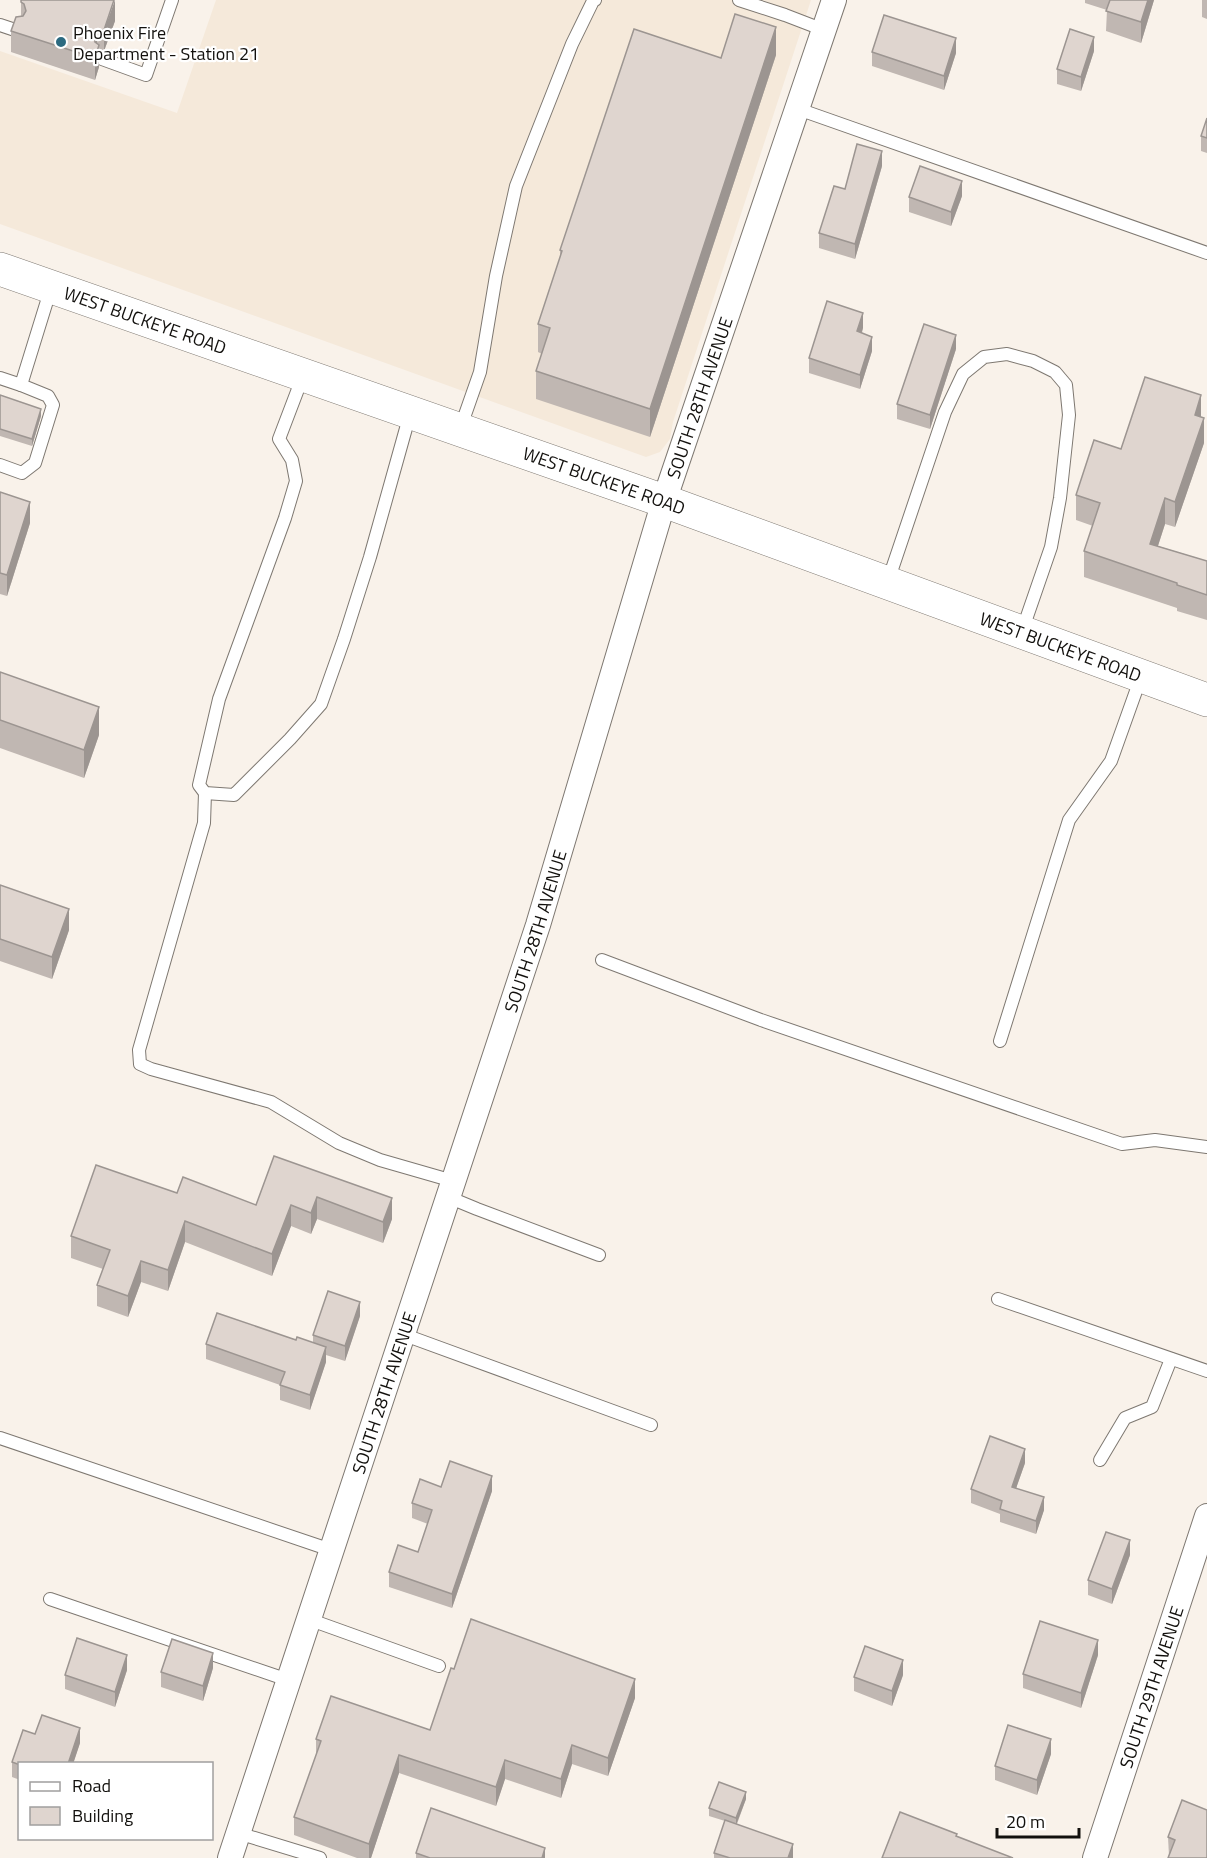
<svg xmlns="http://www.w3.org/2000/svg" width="1207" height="1858" viewBox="0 0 1207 1858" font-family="'Titillium Web',sans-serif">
	<rect width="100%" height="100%" fill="#f9f2ea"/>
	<!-- built -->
	<polygon fill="#f5e9da" points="216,0 811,0 673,422 670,439 660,452 646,457 0,224 0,51 177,113"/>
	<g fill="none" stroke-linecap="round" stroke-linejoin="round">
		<!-- service casing -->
		<g stroke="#7e7871" stroke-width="14">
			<g id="service">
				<polyline points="739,0 785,15 824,30"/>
				<polyline points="0,25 18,31"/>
				<polyline points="102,59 146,75 172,0"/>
				<polyline points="798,109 1207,253"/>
				<polyline points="303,376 279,439 292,460 296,481 285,518 219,699 199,785 205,793 234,795 290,739 321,704 344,639 370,557 410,414"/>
				<polyline points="0,378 21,385"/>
				<polyline points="460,429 480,372 496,276 516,186 572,44 593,1 595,0"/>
				<polyline points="0,465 22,473 35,463 53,405 48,396 21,385 51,288"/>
				<polyline points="888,581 945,412 963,374 984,357 1007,354 1033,361 1055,372 1066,385 1069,415 1060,498 1051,547 1022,631"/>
				<polyline points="205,793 204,823 139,1050 140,1064 151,1069 271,1102 339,1143 380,1160 453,1181"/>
				<polyline points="602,960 761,1020 1122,1144 1155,1140 1207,1147"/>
				<polyline points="1000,1041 1069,820 1111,761 1141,677"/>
				<polyline points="448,1197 477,1209 599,1255"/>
				<polyline points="998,1299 1207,1371"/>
				<polyline points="402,1334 651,1425"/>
				<polyline points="0,1438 331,1550"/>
				<polyline points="1100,1460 1125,1418 1152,1407 1171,1359"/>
				<polyline points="50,1599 288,1680"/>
				<polyline points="308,1619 439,1666"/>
				<polyline points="238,1833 320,1858"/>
			</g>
		</g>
		<!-- minor casing -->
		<g stroke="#7e7871" stroke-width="26">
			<g id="minor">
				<path id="s1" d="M230 1858 538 925 664 501 834 0"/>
				<path id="s2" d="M1095 1858 1207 1516"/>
			</g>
		</g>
		<!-- secondary casing -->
		<g stroke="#7e7871" stroke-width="34">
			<g id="secondary">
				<path id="s3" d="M0 269 664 501 1207 700"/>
			</g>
		</g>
		<!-- service -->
		<use href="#service" stroke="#fff" stroke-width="12"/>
		<!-- minor -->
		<use href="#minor" stroke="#fff" stroke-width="24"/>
		<!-- secondary -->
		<use href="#secondary" stroke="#fff" stroke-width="33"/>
	</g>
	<!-- wall -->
	<g fill="#c0b7b2">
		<polygon points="1085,0 1154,0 1141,43 1106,31 1107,10 1085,3"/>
		<polygon points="1202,0 1207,0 1207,19 1202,17"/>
		<polygon points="21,2 115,21 104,51 99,52 99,67 95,80 11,52 11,31 21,16"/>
		<polygon points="1094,51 1081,91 1057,84 1057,69"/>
		<polygon points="872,52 956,53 944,90 872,66"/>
		<polygon points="776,55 650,437 536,399 536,371 542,354 538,352 538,324 560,258 560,250 721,58"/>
		<polygon points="1207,118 1207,153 1201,151 1201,136"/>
		<polygon points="882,166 855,259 819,248 819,233 845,189"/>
		<polygon points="962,196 951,226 909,212 909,197"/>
		<polygon points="863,328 862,333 872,351 860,389 809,373 809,358"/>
		<polygon points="956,349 930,429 897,419 897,404"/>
		<polygon points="0,395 41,416 32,446 0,436"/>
		<polygon points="1201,417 1204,443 1175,527 1165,524 1158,546 1207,561 1207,620 1177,611 1177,608 1084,577 1084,551 1093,526 1076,520 1076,495 1121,449"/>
		<polygon points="0,492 30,523 7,596 0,594"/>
		<polygon points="0,672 99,735 84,778 0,748"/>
		<polygon points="0,885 69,930 52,979 0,961"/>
		<polygon points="274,1156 392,1219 383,1243 317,1219 311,1234 291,1226 272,1276 185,1242 168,1291 141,1282 128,1317 97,1306 97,1285 103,1269 71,1258 71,1236 177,1193 256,1205"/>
		<polygon points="360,1316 345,1361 326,1355 326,1362 310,1410 280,1400 280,1385 206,1359 206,1344 313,1343 313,1335"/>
		<polygon points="1025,1463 1016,1488 1044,1510 1036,1534 1000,1522 1000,1514 971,1503 971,1489"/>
		<polygon points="441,1487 492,1491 452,1608 389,1587 389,1572 418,1552 428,1524 412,1518 412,1503"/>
		<polygon points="1130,1555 1112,1604 1088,1595 1088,1580"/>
		<polygon points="1098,1655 1081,1708 1023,1688 1023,1674"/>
		<polygon points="213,1668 203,1701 161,1687 161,1672"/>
		<polygon points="454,1669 635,1698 608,1776 572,1764 561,1798 505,1779 496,1806 399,1773 371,1858 357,1858 294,1835 294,1817 316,1755 316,1739 430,1730"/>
		<polygon points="127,1670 115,1707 65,1689 65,1675"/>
		<polygon points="903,1675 892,1706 854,1691 854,1677"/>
		<polygon points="35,1734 80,1743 73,1764 20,1764 20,1780 12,1777 12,1762"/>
		<polygon points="1051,1754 1037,1795 995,1780 995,1766"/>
		<polygon points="746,1799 737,1824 793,1858 714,1858 714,1853 725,1821 709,1816 709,1808"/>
		<polygon points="1207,1810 1169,1856 1168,1837"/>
		<polygon points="416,1853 545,1858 416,1858"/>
	</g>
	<!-- shaded-wall -->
	<g fill="#9c9591">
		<polygon points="115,0 115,21 104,51 104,30"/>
		<polygon points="1148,0 1154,0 1141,43 1141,22"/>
		<polygon points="776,27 776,55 650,437 650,409"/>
		<polygon points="97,31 97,52 94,35"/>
		<polygon points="1094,37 1094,51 1081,91 1081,77"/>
		<polygon points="956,38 956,53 944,90 944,76"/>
		<polygon points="99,45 99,67 95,80 95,58"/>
		<polygon points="882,151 882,166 855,259 855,244"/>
		<polygon points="962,181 962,196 951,226 951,212"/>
		<polygon points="863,313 863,328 857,346 857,331"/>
		<polygon points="956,335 956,349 930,429 930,415"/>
		<polygon points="872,337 872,351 860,389 860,375"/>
		<polygon points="1201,395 1201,421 1195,415"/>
		<polygon points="41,409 41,416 32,446 32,439"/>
		<polygon points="1204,418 1204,443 1175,527 1175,502"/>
		<polygon points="1165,498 1165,524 1150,570 1150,544"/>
		<polygon points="30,502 30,523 7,596 7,575"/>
		<polygon points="99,707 99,735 84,778 84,750"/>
		<polygon points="69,909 69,930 52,979 52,957"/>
		<polygon points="317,1197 317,1219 311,1234 311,1213"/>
		<polygon points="392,1198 392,1219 383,1243 383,1222"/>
		<polygon points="291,1205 291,1226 272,1276 272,1254"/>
		<polygon points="185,1221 185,1242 168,1291 168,1270"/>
		<polygon points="141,1261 141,1282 128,1317 128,1296"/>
		<polygon points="360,1302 360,1316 345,1361 345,1346"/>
		<polygon points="326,1347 326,1362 310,1410 310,1395"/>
		<polygon points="1025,1449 1025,1463 1012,1500 1012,1487"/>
		<polygon points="492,1476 492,1491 452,1608 452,1594"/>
		<polygon points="1044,1497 1044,1510 1036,1534 1036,1521"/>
		<polygon points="1130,1540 1130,1555 1112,1604 1112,1589"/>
		<polygon points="1098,1640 1098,1655 1081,1708 1081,1693"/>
		<polygon points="213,1653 213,1668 203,1701 203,1686"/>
		<polygon points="127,1655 127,1670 115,1707 115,1692"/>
		<polygon points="903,1660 903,1675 892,1706 892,1691"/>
		<polygon points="635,1679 635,1698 608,1776 608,1758"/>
		<polygon points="80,1728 80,1743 73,1764 68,1764"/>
		<polygon points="1051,1739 1051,1754 1037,1795 1037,1780"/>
		<polygon points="572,1745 572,1764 561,1798 561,1779"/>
		<polygon points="399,1755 399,1773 371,1858 369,1858 369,1844"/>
		<polygon points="505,1760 505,1779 496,1806 496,1787"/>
		<polygon points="746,1792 746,1799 736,1825 736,1818"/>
		<polygon points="793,1844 793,1858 788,1858"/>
		<polygon points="545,1848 545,1858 542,1858"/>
	</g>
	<!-- building -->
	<g fill="#dfd5cf" stroke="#9c9591" stroke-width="1.5">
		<polygon points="21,0 114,0 104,30 97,31 94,35 95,42 99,45 95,58 11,31 16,17 23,16 26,11 24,4 21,2"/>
		<polygon points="1110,0 1148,0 1141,22 1106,11"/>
		<polygon points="735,14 776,27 650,409 536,371 550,328 538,324 562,251 560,250 634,29 721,58"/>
		<polygon points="884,15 956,38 944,76 872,52"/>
		<polygon points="1070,29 1094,37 1081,77 1057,69"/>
		<polygon points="1207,118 1207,138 1201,136"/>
		<polygon points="857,144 882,151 855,244 819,233 834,186 845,189"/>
		<polygon points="920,166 962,181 951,212 909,197"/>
		<polygon points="827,301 863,313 857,331 872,337 860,375 809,358"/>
		<polygon points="924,324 956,335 930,415 897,404"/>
		<polygon points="1145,377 1201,395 1195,415 1204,418 1175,502 1165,498 1150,544 1207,561 1207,595 1177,585 1177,583 1084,551 1100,503 1076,495 1094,440 1121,449"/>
		<polygon points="0,395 41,409 32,439 0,429"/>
		<polygon points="0,492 30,502 7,575 0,573"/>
		<polygon points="0,672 99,707 84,750 0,720"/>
		<polygon points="0,885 69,909 52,957 0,939"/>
		<polygon points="274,1156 392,1198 383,1222 317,1197 311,1213 291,1205 272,1254 185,1221 168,1270 141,1261 128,1296 97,1285 110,1250 71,1236 96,1165 177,1193 183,1177 256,1205"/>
		<polygon points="328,1291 360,1302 345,1346 313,1335"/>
		<polygon points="217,1313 296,1340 297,1337 326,1347 310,1395 280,1385 285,1372 206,1344"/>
		<polygon points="990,1436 1025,1449 1012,1487 1044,1497 1036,1521 1000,1509 1002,1501 971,1489"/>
		<polygon points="450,1461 492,1476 452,1594 389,1572 398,1545 418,1552 432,1510 412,1503 420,1479 441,1487"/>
		<polygon points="1106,1532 1130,1540 1112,1589 1088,1580"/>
		<polygon points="471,1619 635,1679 608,1758 572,1745 561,1779 505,1760 496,1787 399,1755 369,1844 294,1817 321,1741 316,1739 331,1696 430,1730 451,1668 454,1669"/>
		<polygon points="1040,1621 1098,1640 1081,1693 1023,1674"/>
		<polygon points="77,1638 127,1655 115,1692 65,1675"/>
		<polygon points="172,1639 213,1653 203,1686 161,1672"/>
		<polygon points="865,1646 903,1660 892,1691 854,1677"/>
		<polygon points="42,1715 80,1728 68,1764 20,1764 20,1765 12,1762 23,1730 35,1734"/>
		<polygon points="1008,1725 1051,1739 1037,1780 995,1766"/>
		<polygon points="719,1782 746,1792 736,1818 709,1808"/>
		<polygon points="1182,1800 1207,1810 1207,1858 1168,1858 1175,1840 1168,1837"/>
		<polygon points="431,1808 545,1848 542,1858 430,1858 416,1853"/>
		<polygon points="900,1812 957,1834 956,1836 1013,1858 882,1858"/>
		<polygon points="725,1820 793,1844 788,1858 730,1858 714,1853"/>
	</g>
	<!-- markers -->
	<circle fill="#2c6a80" stroke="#fff" stroke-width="2" cx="61" cy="42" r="6"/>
	<g text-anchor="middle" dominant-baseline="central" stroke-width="4.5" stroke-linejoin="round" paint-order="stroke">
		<!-- poi labels -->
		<g font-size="18" fill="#12100d" stroke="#fff" text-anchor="start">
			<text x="73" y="32">Phoenix Fire<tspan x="73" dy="21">Department - Station 21</tspan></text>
		</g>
		<!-- street labels -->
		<g font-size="18" fill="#12100d" stroke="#fff">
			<text stroke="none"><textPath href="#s3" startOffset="154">WEST BUCKEYE ROAD</textPath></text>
			<text stroke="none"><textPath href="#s1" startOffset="1534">SOUTH 28TH AVENUE</textPath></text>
			<text stroke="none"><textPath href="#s3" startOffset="640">WEST BUCKEYE ROAD</textPath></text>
			<text stroke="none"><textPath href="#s3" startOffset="1126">WEST BUCKEYE ROAD</textPath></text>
			<text stroke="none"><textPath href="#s1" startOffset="976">SOUTH 28TH AVENUE</textPath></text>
			<text stroke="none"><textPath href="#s1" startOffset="490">SOUTH 28TH AVENUE</textPath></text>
			<text stroke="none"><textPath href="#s2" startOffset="180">SOUTH 29TH AVENUE</textPath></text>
		</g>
	</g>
	<!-- legend -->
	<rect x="18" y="1762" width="195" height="78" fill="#ffffff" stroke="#a09f9e" stroke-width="1.5"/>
	<rect x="30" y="1782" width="30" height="9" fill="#ffffff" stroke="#a09f9e" stroke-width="1.5"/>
	<text x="72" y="1792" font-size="18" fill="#12100d">Road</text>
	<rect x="30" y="1807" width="30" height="18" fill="#dfd5cf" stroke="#a09f9e" stroke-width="1.5"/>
	<text x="72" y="1822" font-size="18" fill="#12100d">Building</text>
	<!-- scale -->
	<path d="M997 1828v9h82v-9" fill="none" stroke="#12100d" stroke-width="3"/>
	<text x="1006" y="1828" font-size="18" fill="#12100d" stroke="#ffffff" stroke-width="4.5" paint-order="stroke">20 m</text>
</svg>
